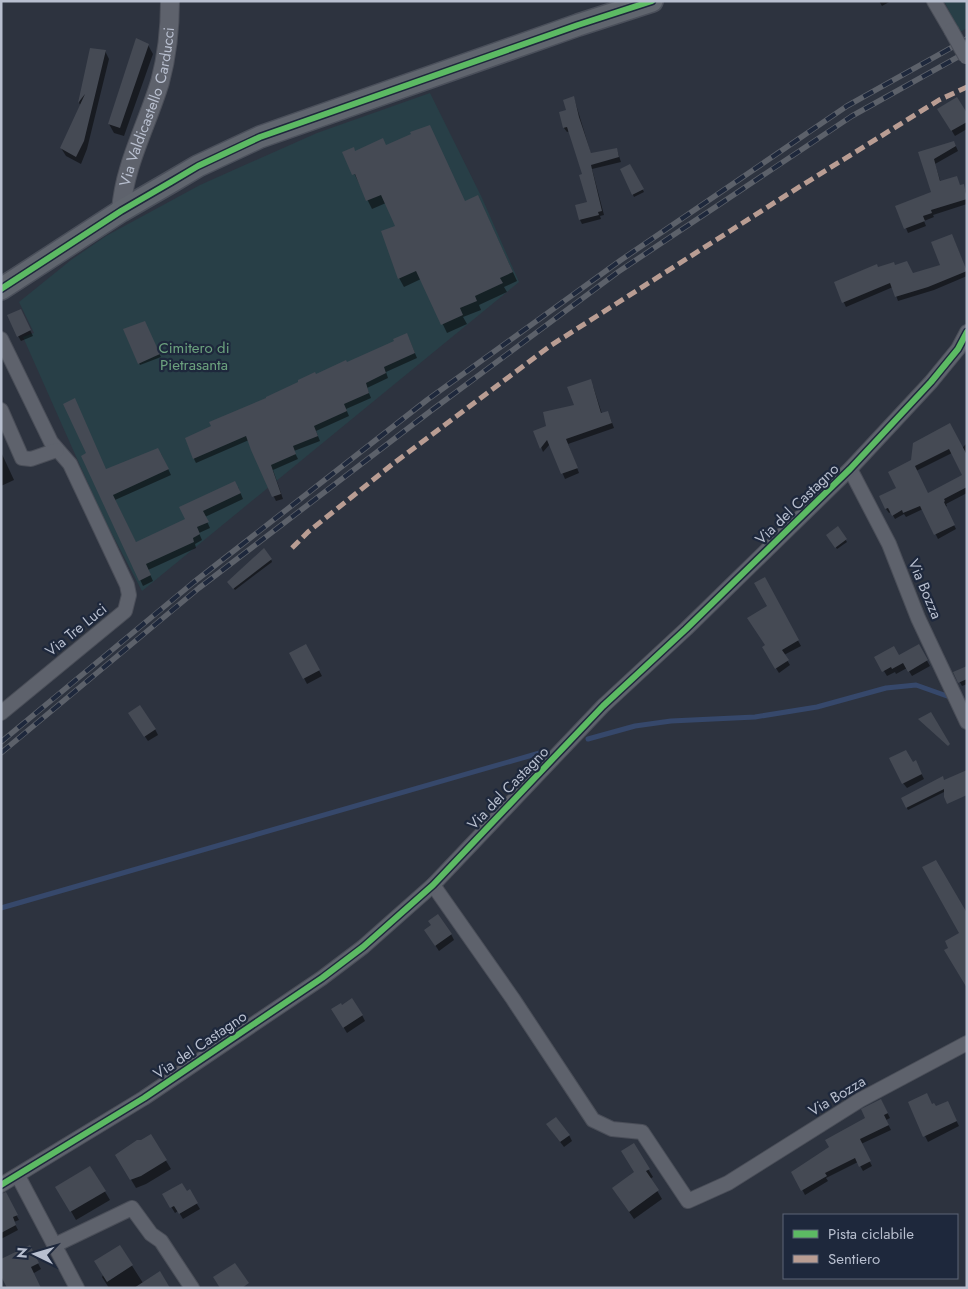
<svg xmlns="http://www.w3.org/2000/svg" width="968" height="1289" viewBox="0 0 968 1289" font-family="Jost,sans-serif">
	<rect width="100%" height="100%" fill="#2d333f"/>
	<!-- green -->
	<g fill="#283f47">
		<polygon points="944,1 967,1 967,28 960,32"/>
		<polygon points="430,93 482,198 519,282 142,591 102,515 23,337 34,333 19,302 71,260 106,236 200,185 317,133"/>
	</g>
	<!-- shadow -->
	<g fill="#0007" fill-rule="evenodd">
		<polygon points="879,1 891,1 882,6"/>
		<polygon points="148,45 153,54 124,136 114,133 109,124"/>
		<polygon points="91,50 105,51 109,59 87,149 81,164 66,156 61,148 81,106 79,103"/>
		<polygon points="574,98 591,154 617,150 621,162 592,169 604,215 600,216 601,219 582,224 580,220 588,202 583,175 570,131 567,132 564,128 560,113 567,111"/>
		<polygon points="939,110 967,115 967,129 955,136"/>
		<polygon points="954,142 958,151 935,164 941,183 960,187 963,186 967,193 967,204 933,215 934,217 924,221 926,226 908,233 897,206 932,193 920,153"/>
		<polygon points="386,146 465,202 482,205 517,281 504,287 507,292 479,305 481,310 463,317 467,324 447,333 421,279 404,287 399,278 397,226 386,203 372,209 344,153 355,153"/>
		<polygon points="630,165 644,192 634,197 621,169"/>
		<polygon points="954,240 967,272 967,276 934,290 898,301 893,287 846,307 835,283 895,266 913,274 942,265"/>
		<polygon points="23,316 33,336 21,341 18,336"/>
		<polygon points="144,322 161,357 140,365 139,363"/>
		<polygon points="409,339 417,358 386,372 388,378 367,388 371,398 346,409 349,416 316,431 320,441 294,451 298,459 273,470 283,499 276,501 274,497 249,440 196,463 194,459 186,439 315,376"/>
		<polygon points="593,386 602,414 608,412 614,428 568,444 579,473 565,479 550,444 543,452 535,431 548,427 576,406"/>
		<path d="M967 443V493L946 504 947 506 945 507 956 529 938 539 923 509 906 517 904 514 895 519 891 512 889 513 886 509 912 460 914 444 962 448ZM952 453 964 475 927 494 916 471Z"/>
		<polygon points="1,452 14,480 1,486"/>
		<polygon points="161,454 171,475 115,500 136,543 186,520 238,487 243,499 205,517 210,528 199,533 202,540 195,544 196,548 148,570 153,581 143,586 83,456 106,470"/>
		<polygon points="838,528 847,542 837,549 828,535"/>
		<polygon points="271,559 272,562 235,590 230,584"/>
		<polygon points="764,579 801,646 784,655 790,665 779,673 763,648 767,646 768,606"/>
		<polygon points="918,645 930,666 912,676 907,668 896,674 895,672 887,676 876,658 898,657"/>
		<polygon points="306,646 322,676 307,684 291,653"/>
		<polygon points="967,667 967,684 962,686 955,673"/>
		<polygon points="133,719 155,729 158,735 148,741"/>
		<polygon points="912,763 918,767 924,779 907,788 903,783"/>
		<polygon points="942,778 948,790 908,810 902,799"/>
		<polygon points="451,934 454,940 439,951 429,936"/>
		<polygon points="336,1015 362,1015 365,1021 347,1033"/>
		<polygon points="881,1100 890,1118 886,1120 891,1130 861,1144 872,1166 863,1171 858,1162 826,1178 828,1181 805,1195 793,1172 831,1148 867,1118"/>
		<polygon points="932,1105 936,1108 950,1108 959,1126 928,1142 925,1136"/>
		<polygon points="551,1130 569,1135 572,1141 564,1147"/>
		<polygon points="151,1136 171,1169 146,1184 136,1188 117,1156"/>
		<polygon points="633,1145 653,1177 650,1179 662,1199 634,1219 618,1196 635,1173"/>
		<polygon points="90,1167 110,1200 76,1220 57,1187"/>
		<polygon points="189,1191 200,1209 183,1219 178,1211 175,1213 164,1195 186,1192"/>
		<polygon points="9,1201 19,1220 14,1222 18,1230 1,1239 1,1205"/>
		<polygon points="120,1247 143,1283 169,1288 109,1288 102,1277"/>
		<polygon points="32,1252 41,1269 8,1288"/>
	</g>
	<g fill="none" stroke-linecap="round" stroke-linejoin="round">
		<!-- stream -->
		<g stroke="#36486b" stroke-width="5">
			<polyline points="588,739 635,726 671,721 755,717 817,707 886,688 916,685 947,696"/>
			<polyline points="1,908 543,752"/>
		</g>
	</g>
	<!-- building -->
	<g fill="#454a54" fill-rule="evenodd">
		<polygon points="136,38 149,44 120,128 108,124"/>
		<polygon points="90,48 106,50 84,141 76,157 60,148 85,94 78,103"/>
		<polygon points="574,96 579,117 591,153 617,148 619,157 591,165 602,211 598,212 599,215 579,220 575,205 587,202 579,175 582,174 567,127 563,128 559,112 566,110 563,100"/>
		<polygon points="957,97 967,113 967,122 951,131 937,109"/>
		<polygon points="430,125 465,201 478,195 513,272 500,278 503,283 475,296 477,301 460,308 463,315 441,325 416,271 398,279 381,231 395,226 381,195 366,201 355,174 352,175 342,152 354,147 355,151 383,138 386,145 411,134 410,132"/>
		<polygon points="954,141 956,146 934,159 940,181 957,176 960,185 964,184 967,199 931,210 932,213 923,216 925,221 904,229 895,206 931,192 918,152"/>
		<polygon points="630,164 644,189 632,195 620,169"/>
		<polygon points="952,234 967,271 928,287 895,297 890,283 842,303 834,282 877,264 878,267 894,262 895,265 907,261 913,273 940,265 931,242"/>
		<polygon points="21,309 31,330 17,337 7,315"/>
		<polygon points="145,321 160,354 138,364 123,329"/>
		<polygon points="407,333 415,353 384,367 386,373 366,383 369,393 344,404 347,411 314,426 318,436 293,446 296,454 271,465 281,494 272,497 251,450 246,436 193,459 185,438 211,426 209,422 266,398 266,397 298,382 298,380 315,372 316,374 346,360 347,362 394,341 393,339"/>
		<polygon points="591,379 601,413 608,411 612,423 566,439 578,468 561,474 547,440 540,449 533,431 546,426 543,412 574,405 567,387"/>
		<polygon points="75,398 106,469 158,448 169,469 113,495 136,542 185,519 179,507 235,481 241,493 203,511 209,522 197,527 200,534 193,538 194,542 146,564 151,575 139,581 81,456 86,453 63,404"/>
		<path d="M950 423 967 455V487L944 499 945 501 944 502 955 525 934 535 920 506 903 513 902 510 892 516 888 508 885 509 879 496 896 488 888 472 911 460 913 443ZM949 449 962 475 928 493 915 466Z"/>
		<polygon points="838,526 847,539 835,548 826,535"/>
		<polygon points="264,548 272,559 233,589 227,582"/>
		<polygon points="765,577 799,640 782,650 789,660 775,669 762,647 765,645 747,618 767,606 754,583"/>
		<polygon points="306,644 320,670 303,679 289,653"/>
		<polygon points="919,644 928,660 908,672 903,663 892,669 891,667 882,672 874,657 894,646 899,655"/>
		<polygon points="967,666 967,679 958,683 953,672"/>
		<polygon points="140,705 156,729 144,737 128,713"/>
		<polygon points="931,712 950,744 948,746 918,719"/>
		<polygon points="906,750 913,762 916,760 922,774 902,784 889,758"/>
		<polygon points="967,770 967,795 947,804 944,797 944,789 906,808 901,798 943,776 944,780"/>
		<polygon points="936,860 967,913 967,988 944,950 948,948 945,941 959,933 922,867"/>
		<polygon points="438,914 452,934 435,946 424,930 431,925 428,921"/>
		<polygon points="352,998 363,1015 343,1028 331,1009 341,1003 342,1005"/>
		<polygon points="927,1093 932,1104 934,1103 936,1106 948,1101 957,1121 923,1137 908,1102"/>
		<polygon points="881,1099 888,1113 884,1115 889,1125 860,1139 871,1161 859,1167 855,1158 825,1173 827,1176 801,1191 791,1172 829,1147 825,1140 865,1118 861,1109"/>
		<polygon points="556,1117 570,1135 560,1142 546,1124"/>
		<polygon points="151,1134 167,1160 141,1176 130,1180 115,1155 137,1140 141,1140"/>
		<polygon points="634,1143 650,1169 646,1171 659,1190 629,1212 612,1188 634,1172 621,1151"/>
		<polygon points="90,1166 106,1191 70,1212 55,1187"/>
		<polygon points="182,1183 187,1191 190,1189 198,1203 179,1214 174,1206 170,1208 162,1194"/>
		<polygon points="6,1192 18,1215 13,1217 16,1225 1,1233 1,1194"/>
		<polygon points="30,1245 39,1263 31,1267 41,1288 7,1288 1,1276 1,1259"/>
		<polygon points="120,1245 133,1265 107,1282 94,1261"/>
		<polygon points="235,1263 249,1283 242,1288 220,1288 213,1277"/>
		<polygon points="160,1271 170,1288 134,1288"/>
	</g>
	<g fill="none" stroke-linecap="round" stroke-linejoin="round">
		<!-- minor casing -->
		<g stroke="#4a4e58" stroke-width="16">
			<g id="minor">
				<polyline points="934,1 951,30"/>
				<polyline points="1,339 51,442 70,464 127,585 129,595 125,611 1,713"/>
				<polyline points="1,410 22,458 31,459 57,450"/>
				<polyline points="850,469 889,544 918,618 967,722"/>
				<polyline points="433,885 513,999 593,1120 612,1129 642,1132 688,1201 728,1183 860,1100 967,1043"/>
				<polyline points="18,1176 77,1288"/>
				<polyline points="1,1185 144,1098 322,978 363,947 433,885 603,706 686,629 850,469 931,382 958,349 967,332"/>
				<polyline points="55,1245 132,1208 151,1234 161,1241 192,1288"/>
			</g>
		</g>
		<!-- tertiary casing -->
		<g stroke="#4a4e58" stroke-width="20">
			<g id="tertiary">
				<path id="s1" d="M121 211C124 166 147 125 160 82 167 56 170 28 170 1"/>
			</g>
		</g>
		<!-- primary casing -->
		<g stroke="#4b505b" stroke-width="24">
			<polyline id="primary" points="1,289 121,211 171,182 198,166 260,137 578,25 652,1"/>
		</g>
		<!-- minor -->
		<use href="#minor" stroke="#5e626c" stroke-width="14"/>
		<!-- tertiary -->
		<use href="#tertiary" stroke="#5e626c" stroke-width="18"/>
		<!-- primary -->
		<use href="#primary" stroke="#60656e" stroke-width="21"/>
		<!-- rail casing -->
		<g stroke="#5c616a" stroke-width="5.5">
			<g id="rail">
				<polyline points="1,742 194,582 427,400 621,260 847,106 967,39"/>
				<polyline points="1,753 199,588 432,410 618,272 852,116 967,52"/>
			</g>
		</g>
		<!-- rail -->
		<use href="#rail" stroke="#1e283c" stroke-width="4" stroke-dasharray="11" stroke-linecap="butt"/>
		<!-- minor-bridge casing -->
		<g stroke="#4a4e58" stroke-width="16" stroke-linecap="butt">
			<polyline id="minor-bridge" points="951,30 966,57"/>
		</g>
		<!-- minor-bridge -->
		<use href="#minor-bridge" stroke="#5e626c" stroke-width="14"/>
		<!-- quiet -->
		<polyline stroke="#b99d93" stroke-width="5" stroke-dasharray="10 5" stroke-linecap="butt" points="292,548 308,532 394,463 550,346 788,194 939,100 967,87"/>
		<!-- cycleway casing -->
		<g stroke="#1e283c" stroke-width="9">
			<g id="cycleway">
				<polyline points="1,289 121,211 171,182 198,166 260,137 578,25 652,1"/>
				<polyline points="1,1185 144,1098 322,978 363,947 433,885 603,706 686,629 850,469 931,382 958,349 967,332"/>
			</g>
		</g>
		<!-- cycleway -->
		<use href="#cycleway" stroke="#5cba63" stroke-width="6"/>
	</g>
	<g text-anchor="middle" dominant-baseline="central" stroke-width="4.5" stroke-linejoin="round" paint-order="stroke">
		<!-- street labels -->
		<g font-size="15" fill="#b8bfcf" stroke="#1e283c">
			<text stroke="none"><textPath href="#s1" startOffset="108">Via Valdicastello Carducci</textPath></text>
			<text transform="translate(797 504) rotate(-44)">Via del Castagno</text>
			<text transform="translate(925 589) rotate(67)">Via Bozza</text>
			<text transform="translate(76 630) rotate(-39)">Via Tre Luci</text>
			<text transform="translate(508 788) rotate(-46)">Via del Castagno</text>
			<text transform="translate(200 1045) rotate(-34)">Via del Castagno</text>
			<text transform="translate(837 1096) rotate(-31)">Via Bozza</text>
		</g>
		<!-- park labels -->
		<g font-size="15" fill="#6ca27e" stroke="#1e283c">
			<text x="194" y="348">Cimitero di<tspan x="194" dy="17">Pietrasanta</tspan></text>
		</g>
	</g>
	<!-- border -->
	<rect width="968" height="1289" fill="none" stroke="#b8bfcf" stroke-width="5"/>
	<!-- legend -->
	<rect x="783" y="1214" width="175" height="65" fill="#1e283c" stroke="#5c6477"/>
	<rect x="793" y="1230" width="25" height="8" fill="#5cba63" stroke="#5c6477"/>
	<text x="828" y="1239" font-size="15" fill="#b8bfcf">Pista ciclabile</text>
	<rect x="793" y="1255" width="25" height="8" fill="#b99d93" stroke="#5c6477"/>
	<text x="828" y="1264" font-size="15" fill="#b8bfcf">Sentiero</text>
	<!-- north arrow -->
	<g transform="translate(35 1254) rotate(275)" stroke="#1e283c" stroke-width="4" paint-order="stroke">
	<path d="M0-4L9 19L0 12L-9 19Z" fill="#b8bfcf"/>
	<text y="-8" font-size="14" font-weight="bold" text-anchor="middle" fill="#b8bfcf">N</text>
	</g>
</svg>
